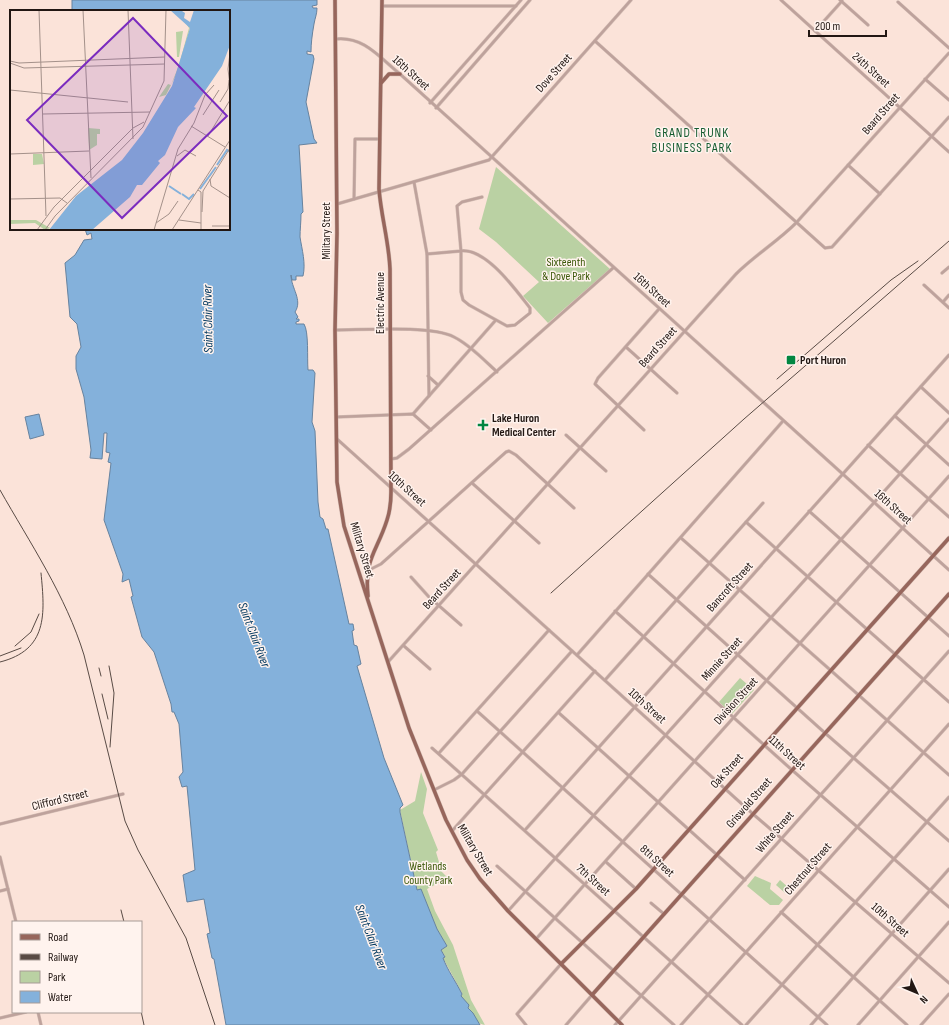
<svg xmlns="http://www.w3.org/2000/svg" width="949" height="1025" viewBox="0 0 949 1025" font-family="'Sofia Sans Condensed',sans-serif">
	<rect width="100%" height="100%" fill="#fbe3d9"/>
	<!-- green -->
	<g fill="#bad1a3">
		<polygon points="496,167 610,269 548,323 523,296 539,282 496,242 479,229"/>
		<polygon points="740,678 754,690 732,714 719,702"/>
		<path d="M421 772 427 789 423 813 438 850 436 852 442 872 448 878 427 889 435 911 453 945 471 1000 485 1025 478 1023C474 1014 467 1006 461 996L462 993 443 958 445 956 441 950 447 946 437 929 421 890H417L400 810 415 801Z"/>
		<polygon points="755,876 771,883 770,889 783,900 779,905 770,905 747,886"/>
		<polygon points="780,880 789,888 785,893 776,885"/>
	</g>
	<!-- water -->
	<g fill="#84b1db" stroke="#67839f">
		<path d="M72 0H317V5L312 6 313 8H317C317 14 315 18 314 24 312 35 311 44 311 52L307 51V54L313 55 314 59 306 102 314 139 317 143 299 145 303 212 301 214C301 222 300 230 300 237 302 250 306 263 303 276H296V280H292L291 275C291 288 303 300 295 312L298 317 296 319H299V321L296 322V324H304C309 332 307 358 308 370H313L315 373 312 422 315 431 318 502 320 517 323 519 326 529H328L349 624H353L354 630 352 631 354 645 357 646 361 664 357 666 384 758 403 805 400 808V812L417 890 421 889 437 929 447 946 441 950 445 957 443 958C448 971 455 980 462 994L461 996 469 1005 468 1008 473 1013 480 1025H226L214 959 212 958 207 934 210 933 204 899 187 902 183 875 195 870 187 786 182 787 179 777 183 772 179 724 174 712H172L171 704 154 652 142 637 131 597 133 596 129 579 122 582 123 574 104 520 111 463 108 462 110 453 106 452 107 433H104L102 459 90 458 91 450 84 397 76 369V356L81 347 77 324 70 317 65 263 75 255 84 240 92 239 91 233 87 235 85 229H229V11H72Z"/>
		<polygon points="39,414 44,435 30,439 25,417"/>
	</g>
	<g fill="none" stroke-linecap="round" stroke-linejoin="round">
		<!-- minor casing -->
		<g stroke="#d4beb5" stroke-width="3.5">
			<g id="minor">
				<polyline points="781,0 949,152"/>
				<polyline points="840,0 868,25"/>
				<polyline points="898,2 949,48"/>
				<polyline points="382,6 516,6"/>
				<polyline points="815,31 842,1"/>
				<path d="M336 39C364 36 380 58 400 74L949 570"/>
				<polyline points="595,41 825,248 832,247 949,117"/>
				<polyline points="925,79 949,100"/>
				<polyline points="430,103 521,0"/>
				<polyline points="436,108 530,0"/>
				<polyline points="848,165 880,194"/>
				<polyline points="414,182 427,254 429,396"/>
				<polyline points="354,199 355,139 380,139"/>
				<polyline points="337,204 489,160 631,0"/>
				<path d="M427 254 461 251C486 248 515 289 530 308V313L515 325 507 326 469 305 463 300 461 292V251L457 206 462 202 482 197"/>
				<polyline points="942,273 949,267"/>
				<polyline points="924,285 949,308"/>
				<polyline points="943,302 949,295"/>
				<path d="M335 330C363 330 431 325 454 337 470 345 484 360 497 372"/>
				<polyline points="626,347 677,393"/>
				<polyline points="428,376 438,385"/>
				<polyline points="921,387 949,413"/>
				<polyline points="413,414 495,321"/>
				<polyline points="895,416 949,465"/>
				<polyline points="337,417 413,414 431,430"/>
				<polyline points="644,430 595,384 598,378 659,309"/>
				<polyline points="566,435 606,471"/>
				<polyline points="337,439 753,814 949,983"/>
				<polyline points="868,445 949,517"/>
				<polyline points="391,459 397,458 409,449 613,268"/>
				<polyline points="472,483 539,543"/>
				<polyline points="809,511 949,636"/>
				<polyline points="746,522 949,702"/>
				<polyline points="681,538 949,775"/>
				<polyline points="369,570 381,564 506,452 509,451 516,455 574,508"/>
				<polyline points="648,574 825,733 949,841"/>
				<polyline points="411,577 429,597 461,625"/>
				<polyline points="615,611 792,770 949,907"/>
				<polyline points="404,646 430,669"/>
				<polyline points="577,655 783,421"/>
				<path d="M388 662 736 274C755 255 777 242 796 223L949 53"/>
				<polyline points="605,680 763,503"/>
				<polyline points="477,711 827,1025"/>
				<polyline points="559,713 745,880"/>
				<polyline points="432,748 742,1025"/>
				<polyline points="439,753 549,630"/>
				<polyline points="434,790 454,780 462,774 572,651"/>
				<polyline points="0,824 123,794"/>
				<polyline points="525,830 949,355"/>
				<polyline points="452,831 595,671"/>
				<polyline points="0,857 16,922"/>
				<polyline points="606,862 636,889"/>
				<polyline points="497,866 674,1025"/>
				<polyline points="0,891 8,889"/>
				<polyline points="651,903 664,914"/>
				<polyline points="508,911 949,419"/>
				<polyline points="781,912 907,1025"/>
				<polyline points="536,939 949,476"/>
				<polyline points="38,1012 41,1025"/>
				<polyline points="0,1018 26,1012"/>
				<polyline points="526,1025 517,1014 561,964"/>
				<polyline points="566,1025 592,995"/>
				<polyline points="615,1025 949,651"/>
				<polyline points="681,1025 949,724"/>
				<polyline points="746,1025 949,797"/>
				<polyline points="811,1025 949,869"/>
				<polyline points="858,1025 949,922"/>
				<polyline points="921,1025 949,994"/>
			</g>
		</g>
		<!-- major casing -->
		<g stroke="#d4beb5" stroke-width="4.5">
			<g id="major">
				<polyline points="335,0 337,233 335,330 337,482 344,526 409,728 446,820 467,860 480,879 508,911 622,1025"/>
				<polyline points="381,83 389,74 400,74"/>
				<path d="M368 596C364 558 377 552 387 520 390 511 391 502 391 492L390 269C389 242 381 216 379 189L382 0"/>
				<polyline points="561,964 636,889 949,538"/>
				<polyline points="592,995 949,594"/>
			</g>
		</g>
		<!-- minor -->
		<use href="#minor" stroke="#bea29c" stroke-width="2.5"/>
		<!-- major -->
		<use href="#major" stroke="#97665c" stroke-width="3.5"/>
		<!-- rail -->
		<g stroke="#594b45" stroke-width="1">
			<polyline points="777,379 891,280 918,261"/>
			<path d="M0 490C30 543 66 596 84 655L125 821 138 850 186 938 215 1025"/>
			<polyline points="551,593 744,419 949,241"/>
			<polyline points="15,646 31,632 39,614"/>
			<polyline points="0,656 21,648"/>
			<path d="M0 662C48 650 45 614 41 573"/>
			<polyline points="109,666 114,693 110,747"/>
			<polyline points="99,668 101,676"/>
			<polyline points="102,694 108,719"/>
			<polyline points="121,910 124,922"/>
			<polyline points="141,1011 144,1025"/>
		</g>
	</g>
	<!-- markers -->
	<g fill="#018641" stroke="#fff3ee" stroke-width="1.5">
		<rect x="786" y="355" width="10" height="10" rx="2"/>
		<path d="M481 419h4v4h4v4h-4v4h-4v-4h-4v-4h4z"/>
	</g>
	<g text-anchor="middle" dominant-baseline="central" stroke-width="3" stroke-linejoin="round" paint-order="stroke">
		<!-- street labels -->
		<g font-size="12" fill="#221713" stroke="#fff3ee">
			<text transform="translate(871 70) rotate(42)">24th Street</text>
			<text transform="translate(411 73) rotate(42)">16th Street</text>
			<text transform="translate(554 73) rotate(-48)">Dove Street</text>
			<text transform="translate(881 114) rotate(-49)">Beard Street</text>
			<text transform="translate(326 231) rotate(-90)">Military Street</text>
			<text transform="translate(652 290) rotate(42)">16th Street</text>
			<text transform="translate(380 303) rotate(-90)">Electric Avenue</text>
			<text transform="translate(658 347) rotate(-48)">Beard Street</text>
			<text transform="translate(407 489) rotate(42)">10th Street</text>
			<text transform="translate(893 507) rotate(42)">16th Street</text>
			<text transform="translate(362 550) rotate(73)">Military Street</text>
			<text transform="translate(730 587) rotate(-48)">Bancroft Street</text>
			<text transform="translate(442 589) rotate(-48)">Beard Street</text>
			<text transform="translate(722 659) rotate(-48)">Minnie Street</text>
			<text transform="translate(736 701) rotate(-48)">Division Street</text>
			<text transform="translate(647 706) rotate(42)">10th Street</text>
			<text transform="translate(787 753) rotate(42)">11th Street</text>
			<text transform="translate(727 771) rotate(-48)">Oak Street</text>
			<text transform="translate(60 800) rotate(-14)">Clifford Street</text>
			<text transform="translate(749 803) rotate(-49)">Griswold Street</text>
			<text transform="translate(775 832) rotate(-49)">White Street</text>
			<text transform="translate(475 850) rotate(59)">Military Street</text>
			<text transform="translate(657 861) rotate(42)">8th Street</text>
			<text transform="translate(808 869) rotate(-49)">Chestnut Street</text>
			<text transform="translate(593 880) rotate(42)">7th Street</text>
			<text transform="translate(890 920) rotate(41)">10th Street</text>
		</g>
		<!-- park labels -->
		<g font-size="12" fill="#3b5808" stroke="#fff3ee">
			<text x="566" y="262">Sixteenth<tspan x="566" dy="14">&amp; Dove Park</tspan></text>
			<text x="428" y="866">Wetlands<tspan x="428" dy="14">County Park</tspan></text>
		</g>
		<!-- poi labels -->
		<g font-size="12" font-weight="bold" fill="#221713" stroke="#fff3ee" text-anchor="start">
			<text x="800" y="360">Port Huron</text>
			<text x="492" y="418">Lake Huron<tspan x="492" dy="14">Medical Center</tspan></text>
		</g>
		<!-- neighbourhood labels -->
		<g font-size="13" letter-spacing="1" fill="#145b2f" stroke="#fff3ee">
			<text x="692" y="133">GRAND TRUNK<tspan x="692" dy="15">BUSINESS PARK</tspan></text>
		</g>
		<!-- water labels -->
		<g font-size="13" font-style="italic" fill="#063b62" stroke="#fff3ee">
			<text transform="translate(208 319) rotate(-91)">Saint Clair River</text>
			<text transform="translate(254 635) rotate(69)">Saint Clair River</text>
			<text transform="translate(371 937) rotate(69)">Saint Clair River</text>
		</g>
	</g>
	<!-- overview -->
	<g transform="translate(10 10)">
		<rect width="220" height="220" fill="#fbe3d9"/>
		<path d="M175 12 179 15 180 18 168 61 156 85 149 87 158 74 161 75 169 55 179 18ZM173 21 169 47H167L166 22ZM78 118 90 119V124H87V135L79 140ZM23 144H32L34 154 23 155ZM0 210H26L40 218 35 220 25 213 0 214Z" fill="#bad1a3"/>
		<path d="M160 0 172 1 175 3 174 8 180 12 184 0H220V35L212 56 184 97 186 98 168 117 155 145 148 151 150 153 132 175H127L120 187 82 220H39L66 186 112 150 133 123 162 76 180 18Z" fill="#84b1db"/>
		<path fill="none" stroke="#84b1db" stroke-width="2" d="M207 155 217 140 220 142M159 176 171 184M190 179 206 157M172 184 179 189 184 184"/>
		<path fill="none" stroke="#a4918a" stroke-width="1" d="M29 0 36 206M73 0 81 168M118 0 123 129M220 43 218 59 220 76M0 51 9 53 155 47M0 53 14 58 155 54M0 80 118 92M210 92 218 79 219 70M33 104 140 102M193 105 209 80M181 116 215 137M198 126 220 90M0 144 79 141M167 146 175 140 186 146M200 169 201 176 220 188M188 180 191 182V220M0 189 50 188 57 193M192 202 193 181 220 138M169 210 191 213M146 213 159 204 168 191M202 216H220M27 220 44 197 123 118 134 112M35 220 45 206 133 117 154 71 156 0M144 220 168 139 184 113 195 85 204 75M162 220 220 130"/>
		<path fill="#7b2cbf" fill-opacity="0.15" stroke="#7b2cbf" stroke-width="2" d="M123 8 217 106 112 208 17 110Z"/>
		<rect width="220" height="220" fill="none" stroke="#221713" stroke-width="2"/>
	</g>
	<!-- legend -->
	<rect x="12" y="921" width="130" height="92" fill="#fff3ee" stroke="#a79b96"/>
	<rect x="20" y="934" width="20" height="6" fill="#97665c" stroke="#a79b96"/>
	<text x="48" y="941" font-size="12" fill="#221713">Road</text>
	<rect x="20" y="954" width="20" height="6" fill="#594b45" stroke="#a79b96"/>
	<text x="48" y="961" font-size="12" fill="#221713">Railway</text>
	<rect x="20" y="971" width="20" height="12" fill="#bad1a3" stroke="#a79b96"/>
	<text x="48" y="981" font-size="12" fill="#221713">Park</text>
	<rect x="20" y="991" width="20" height="12" fill="#84b1db" stroke="#a79b96"/>
	<text x="48" y="1001" font-size="12" fill="#221713">Water</text>
	<!-- north arrow -->
	<g transform="translate(917 993) rotate(134)" stroke="#fff3ee" stroke-width="3" paint-order="stroke">
	<path d="M0-3L7 15L0 10L-7 15Z" fill="#221713"/>
	<text y="-6" font-size="11" font-weight="bold" text-anchor="middle" fill="#221713">N</text>
	</g>
	<!-- scale -->
	<path d="M809 30v6h77v-6" fill="none" stroke="#221713" stroke-width="2"/>
	<text x="815" y="30" font-size="12" fill="#221713" stroke="#fff3ee" stroke-width="3" paint-order="stroke">200 m</text>
</svg>
